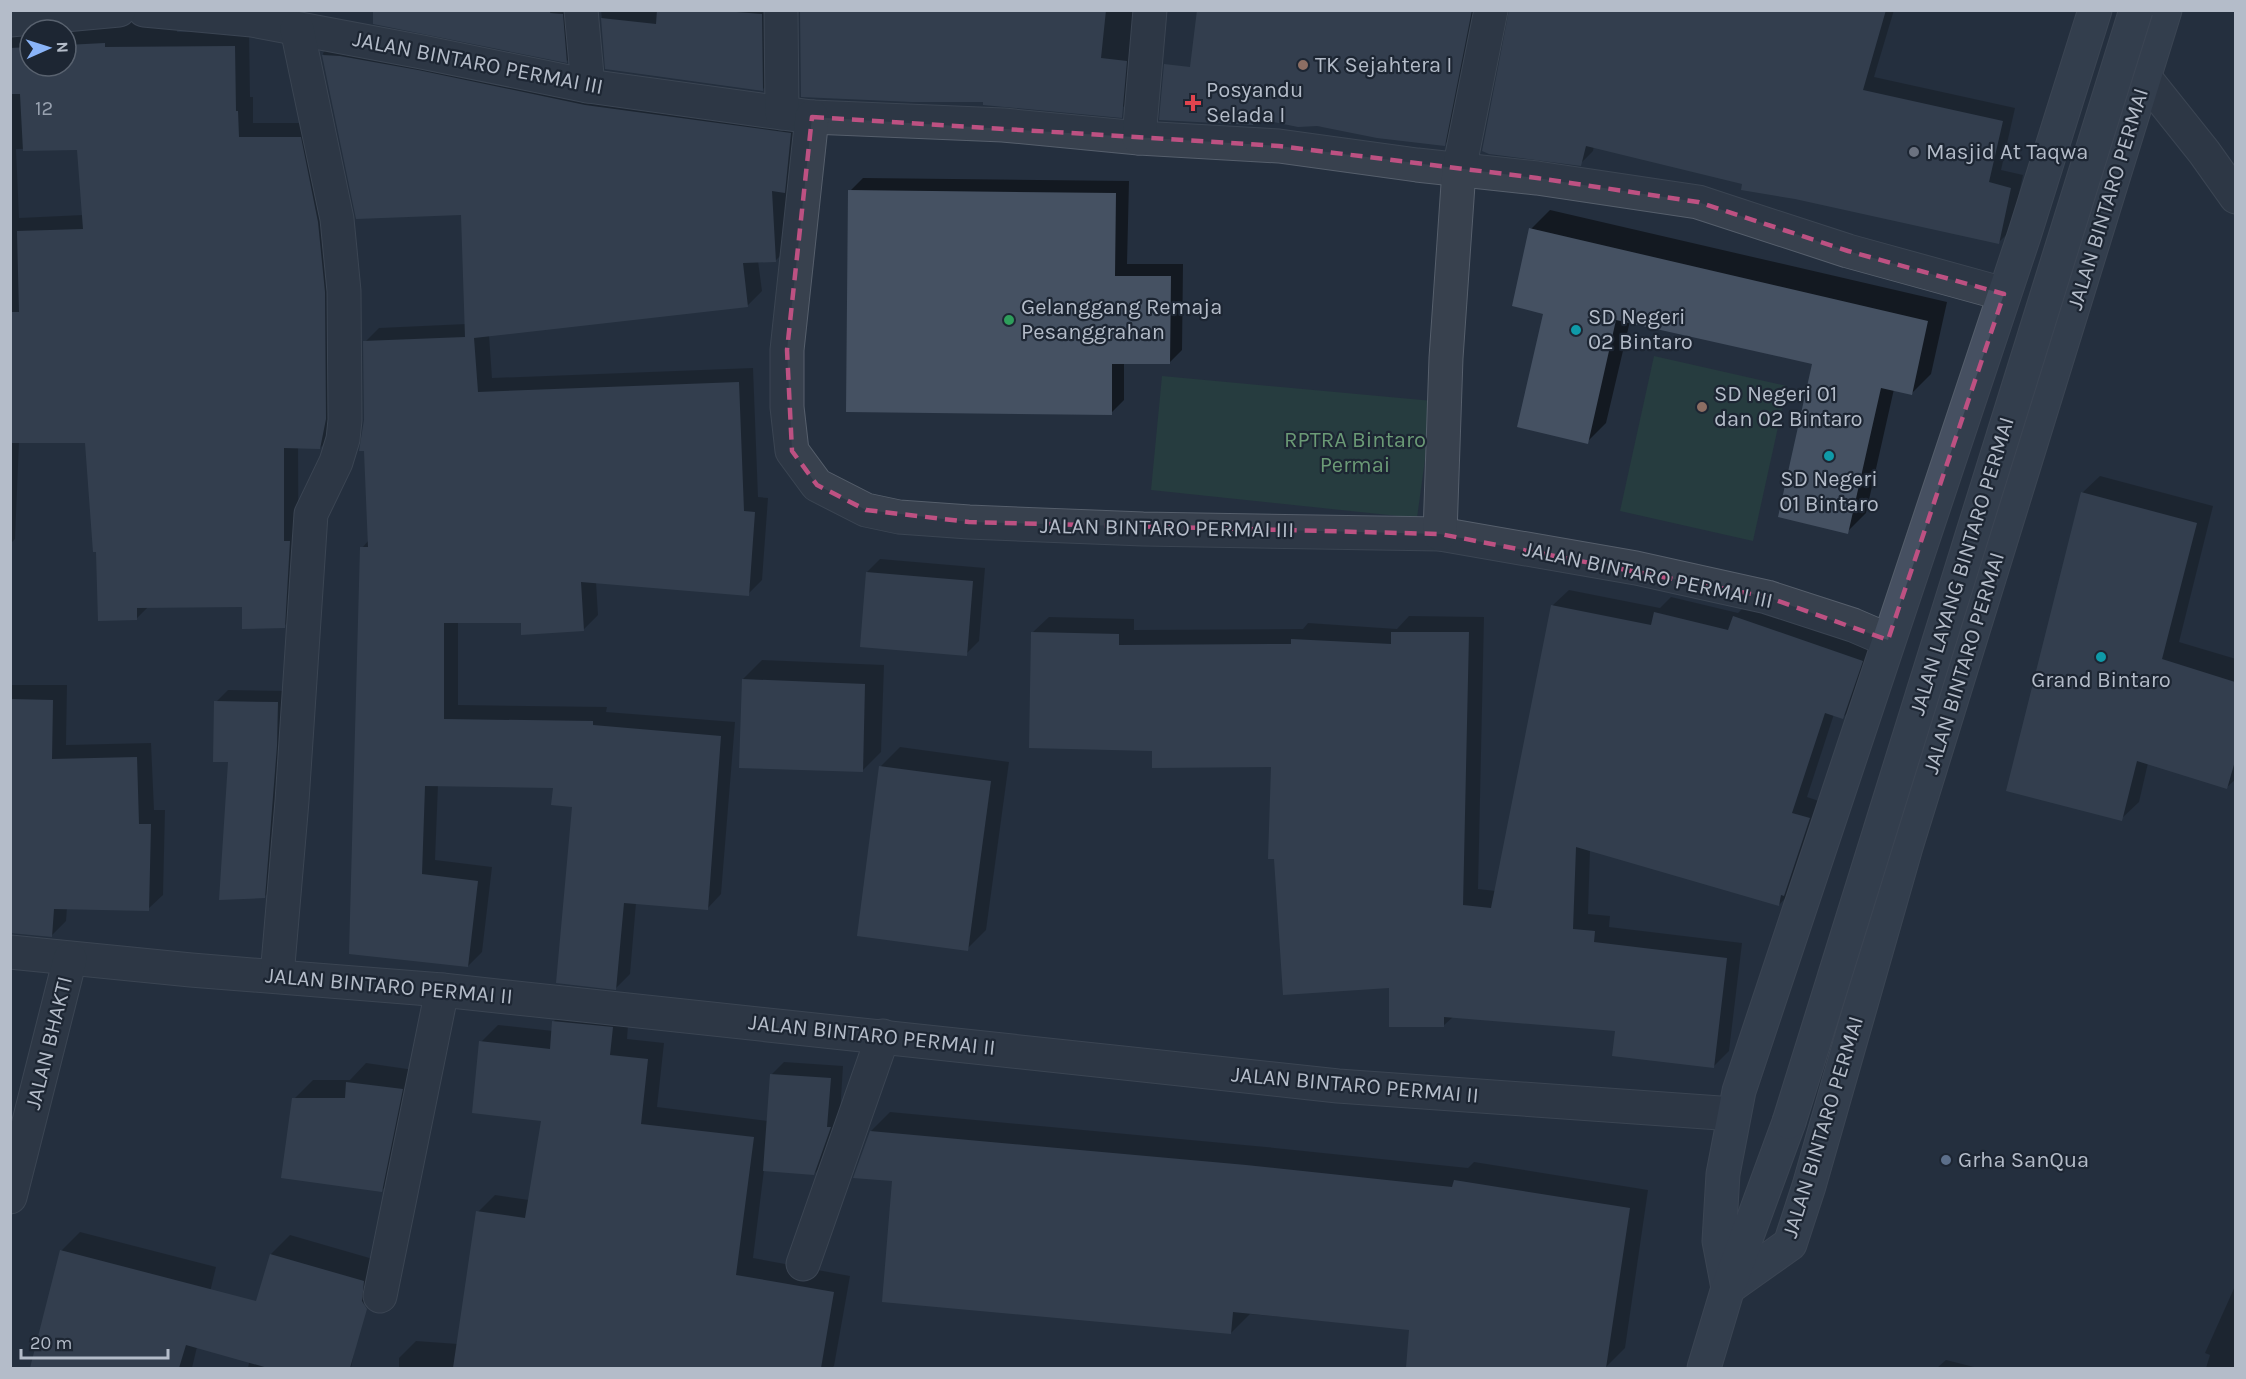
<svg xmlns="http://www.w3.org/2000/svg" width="2246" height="1379" viewBox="0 0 2246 1379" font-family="Karla,sans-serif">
	<rect width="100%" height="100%" fill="#242f3e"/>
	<!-- green -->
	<g fill="#263c3f">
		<polygon points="1654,356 1787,386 1753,541 1620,511"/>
		<polygon points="1162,376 1433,401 1417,518 1151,490"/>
	</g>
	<!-- shadow -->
	<g fill="#0007" fill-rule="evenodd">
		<polygon points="472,10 574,10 577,50 567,61"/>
		<polygon points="601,10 773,10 773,79 762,90 607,68"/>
		<polygon points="801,10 1135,10 1126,104 1115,115 985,101"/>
		<polygon points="1198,10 1481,10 1457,132 1444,145 1259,117 1253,124"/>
		<polygon points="1511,10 1894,10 1874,77 2015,108 2001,170 2023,175 2011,230 1998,243 1594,146 1593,151 1580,164"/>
		<path d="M178 16 177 32H249L250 97H253V123H315L333 206 335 433 320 448 298 447 299 611 284 626 243 606H149L136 619 98 551 87 442H19L15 539 10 544V30L70 21ZM30 30H66V66H30ZM79 148 83 215 19 218 16 149Z"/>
		<polygon points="337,39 805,119 799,177 787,189 790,246 775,261 758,261 762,291 748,305 489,335 492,378 753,368 758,497 768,498 762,580 748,594 596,582 598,615 584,629 522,622 458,622 458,705 607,707 606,712 735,722 721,894 707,909 636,903 630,974 616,988 574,805 554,786 438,785 435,860 492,867 482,952 468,966 351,952 362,548 369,540 365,342 379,328 466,324 463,214 357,217 323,53"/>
		<polygon points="863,178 1129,181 1127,264 1183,264 1182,350 1169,363 1124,362 1124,400 1111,413 850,191"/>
		<polygon points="1550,210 1947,302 1931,374 1912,393 1894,389 1866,513 1847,532 1814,363 1630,321 1606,423 1587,442 1545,313 1531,229"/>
		<polygon points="2100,476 2213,506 2179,642 2236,659 2236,779 2227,787 2148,763 2139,802 2121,819 2082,493"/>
		<polygon points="880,559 985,568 979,641 966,654 867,572"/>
		<polygon points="1569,590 1660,608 1671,597 1738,613 1750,601 1877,645 1859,702 1843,717 1834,714 1807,797 1825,803 1794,889 1779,905 1590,849 1588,914 1610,916 1609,927 1742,943 1729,1051 1713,1067 1616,1030 1453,1017 1443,1026 1390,986 1272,766 1153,749 1033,632 1049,617 1134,619 1134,630 1303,629 1308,623 1397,629 1409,616 1484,617 1478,889 1496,891 1553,605"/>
		<polygon points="762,660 884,665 881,752 862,771 743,679"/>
		<polygon points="10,685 67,685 66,745 151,743 154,810 165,810 163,895 148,909 67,908 66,921 51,936 10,932"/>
		<polygon points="228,690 289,691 276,885 264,897 216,702"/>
		<polygon points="900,747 1009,762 986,930 967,949 881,766"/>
		<polygon points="571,1004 629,1011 627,1039 664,1043 657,1107 768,1121 771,1075 784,1062 843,1066 840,1114 827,1160 814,1174 764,1170 753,1258 850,1276 834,1366 832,1368 399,1368 399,1358 416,1341 458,1344 478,1212 495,1195 529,1200 543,1120 481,1042 498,1025 553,1031 554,1021"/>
		<polygon points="366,1063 421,1071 400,1172 381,1191 294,1099 313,1080 350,1080"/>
		<polygon points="890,1112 1266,1147 1468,1168 1474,1162 1648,1190 1625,1348 1606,1367 1593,1365 1592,1368 1407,1368 1411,1329 1250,1314 1231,1333 894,1180 871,1131"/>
		<polygon points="80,1232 216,1267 192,1368 32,1368 61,1251"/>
		<polygon points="290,1235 373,1259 351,1368 248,1368 271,1254"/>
		<polygon points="2236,1284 2236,1368 2206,1368 2210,1355 2205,1353"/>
		<polygon points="1946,1360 1978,1368 1937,1368"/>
	</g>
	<!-- building -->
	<g fill="#455162">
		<polygon points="373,10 551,10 550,13 563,14 567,63 373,24"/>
		<polygon points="657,10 711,10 762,14 763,91 605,69 601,18 656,24"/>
		<polygon points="800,10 1106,10 1101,58 1127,61 1122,118 983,105 983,102 912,102 801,97"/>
		<polygon points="1197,10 1472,10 1445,146 1377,138 1317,126 1298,127 1254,118 1253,125 1159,120 1164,64 1190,67"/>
		<polygon points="1509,10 1886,10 1863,90 2003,121 1989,182 2011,188 1999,244 1795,199 1741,190 1742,184 1586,146 1581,166 1489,154 1482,151"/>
		<polygon points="105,43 105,47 235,46 236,111 238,111 239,137 301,137 318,222 325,292 326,419 320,449 284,448 284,541 290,541 285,628 242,629 242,607 137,608 137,620 98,621 96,552 93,552 85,443 10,443 10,312 19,312 17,231 83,229 77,150 23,151 20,94 10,94 10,48 30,47 30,66 66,66 66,45"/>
		<polygon points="322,55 340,56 418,70 585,105 791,133 785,193 772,191 776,262 743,263 748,307 474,338 478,392 739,382 744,511 755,512 749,596 581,582 584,631 521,635 521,623 444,623 444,719 593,721 593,725 721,736 708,910 624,903 616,990 556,983 572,807 551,805 553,788 425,786 422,874 478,881 468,967 349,954 360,547 368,547 364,451 359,451 364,420 363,341 465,337 461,215 356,219"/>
		<polygon points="848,190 1116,193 1115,276 1171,276 1170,364 1112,364 1112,415 846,412"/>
		<polygon points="1529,228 1928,321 1912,395 1881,388 1848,534 1778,517 1812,364 1616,320 1588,444 1517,427 1543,314 1512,306"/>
		<polygon points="2081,492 2197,523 2162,659 2235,682 2235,761 2227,789 2137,761 2122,821 2006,791"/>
		<polygon points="866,572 973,581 967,656 860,647"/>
		<polygon points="1551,605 1651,625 1654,612 1728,630 1733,616 1863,661 1843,719 1825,713 1792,813 1810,818 1784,896 1781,895 1779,906 1576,847 1573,929 1595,931 1594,942 1727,958 1714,1068 1612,1056 1615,1031 1444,1017 1444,1027 1389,1027 1389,988 1283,995 1274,859 1268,859 1271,767 1152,768 1152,751 1029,748 1031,632 1119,634 1119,645 1291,644 1291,639 1391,644 1391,632 1469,632 1463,905 1491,908"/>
		<polygon points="742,679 865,684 863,772 739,768"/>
		<polygon points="10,699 53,700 52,759 137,757 139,824 151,824 149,911 54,909 52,937 10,933"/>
		<polygon points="214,701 278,702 277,746 265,898 219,900 228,762 213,762"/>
		<polygon points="879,766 991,781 968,951 857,936"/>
		<polygon points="552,1021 613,1027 610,1055 648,1059 641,1124 754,1137 736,1275 834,1292 821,1368 453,1368 476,1211 525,1218 541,1121 472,1113 479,1041 550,1049"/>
		<polygon points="770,1074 831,1078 827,1127 831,1127 814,1175 763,1171"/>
		<polygon points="346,1082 403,1089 382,1192 281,1178 292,1098 345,1098"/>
		<polygon points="870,1131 1246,1165 1452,1187 1454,1180 1630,1208 1606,1368 1406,1368 1409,1330 1233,1312 1231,1334 882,1302 892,1181 853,1178"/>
		<polygon points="60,1250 256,1301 270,1254 364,1281 362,1301 367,1309 350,1368 268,1368 186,1345 179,1368 30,1368"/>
	</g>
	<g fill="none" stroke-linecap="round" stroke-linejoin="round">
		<!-- street casing -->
		<g stroke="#565f6c" stroke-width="35">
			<g id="street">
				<polyline points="144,10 252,20 422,52 588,86 782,113 812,117 1003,125 1139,138 1279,146 1417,165 1537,178 1698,202 1848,251 2004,294"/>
				<polyline points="581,10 588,86"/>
				<polyline points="781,10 782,113"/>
				<polyline points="10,20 119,10"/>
				<polyline points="2145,78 2204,152 2236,197"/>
				<polyline points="812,117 787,350 787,407 792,451 817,485 866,510 899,517 969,522 1143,529 1440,534 1636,568 1767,597 1853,625 1888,640"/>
				<polyline points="1139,138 1150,10"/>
				<polyline points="1440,534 1446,358 1459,170 1491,10"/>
				<polyline points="10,952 191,970 442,990 1338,1086 1734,1114"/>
				<polyline points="277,976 292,801 311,514 336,462 343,439 345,420 344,291 337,219 297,29"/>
				<polyline points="10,1197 70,959"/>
				<polyline points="803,1264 883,1036"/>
				<polyline points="380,1296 442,990"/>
			</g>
		</g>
		<!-- secondary casing -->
		<g stroke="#565f6c" stroke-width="35">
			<g id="secondary">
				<polyline points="1728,1288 1790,1244 1809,1186 1906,847 2165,10"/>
				<polyline points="1728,1288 1719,1241 1723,1174 1739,1091 2024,236 2095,10"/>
				<polyline points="1704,1368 1728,1288 1789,1122"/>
			</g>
		</g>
		<!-- street -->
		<use href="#street" stroke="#38414e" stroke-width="33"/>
		<!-- secondary -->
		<use href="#secondary" stroke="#465061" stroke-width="33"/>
		<!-- secondary-bridge casing -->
		<g stroke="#565f6c" stroke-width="35" stroke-linecap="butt">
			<polyline id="secondary-bridge" points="1789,1122 2136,10"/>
		</g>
		<!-- secondary-bridge -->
		<use href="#secondary-bridge" stroke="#465061" stroke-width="33"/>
	</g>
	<!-- marked area -->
	<path d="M0 0H2246V1379H0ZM812 117 1279 146 1537 178 1698 202 1848 251 2004 294 1888 640 1767 597 1440 534 969 522 866 510 817 485 792 451 787 350Z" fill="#242f3e" fill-opacity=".55" fill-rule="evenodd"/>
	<path fill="none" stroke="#bd5182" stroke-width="4.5" stroke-dasharray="12 8" stroke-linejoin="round" d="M812 117 1279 146 1537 178 1698 202 1848 251 2004 294 1888 640 1767 597 1440 534 969 522 866 510 817 485 792 451 787 350Z"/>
	<!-- markers -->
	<g fill="#8d6e63" stroke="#1d2633" stroke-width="2">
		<circle cx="1303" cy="65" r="6"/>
		<circle cx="1702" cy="407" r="6"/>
	</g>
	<path fill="#e0444e" stroke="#1d2633" stroke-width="2" d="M1190 94h6v6h6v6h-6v6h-6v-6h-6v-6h6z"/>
	<circle fill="#6b7280" stroke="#1d2633" stroke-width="2" cx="1914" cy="152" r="6"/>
	<circle fill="#2e9e5b" stroke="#1d2633" stroke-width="2" cx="1009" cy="320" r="6"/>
	<g fill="#0f9aa8" stroke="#1d2633" stroke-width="2">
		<circle cx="1576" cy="330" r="6"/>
		<circle cx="1829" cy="456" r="6"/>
		<circle cx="2101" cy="657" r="6"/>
	</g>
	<circle fill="#5c6f8a" stroke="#1d2633" stroke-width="2" cx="1946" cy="1160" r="6"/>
	<g text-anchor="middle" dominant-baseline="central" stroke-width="4.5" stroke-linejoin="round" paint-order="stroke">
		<!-- number labels -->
		<g font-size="20" fill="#98a1af">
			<text x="44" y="108">12</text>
		</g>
		<!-- street labels -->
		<g font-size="22" fill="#b4bcc9" stroke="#1d2633">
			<text transform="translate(478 63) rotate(11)">JALAN BINTARO PERMAI III</text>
			<text transform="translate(2108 199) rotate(-73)">JALAN BINTARO PERMAI</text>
			<text transform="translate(1167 528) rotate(1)">JALAN BINTARO PERMAI III</text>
			<text transform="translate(1962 566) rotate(-73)">JALAN LAYANG BINTARO PERMAI</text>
			<text transform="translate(1648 575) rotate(12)">JALAN BINTARO PERMAI III</text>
			<text transform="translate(1964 663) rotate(-73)">JALAN BINTARO PERMAI</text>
			<text transform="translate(389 986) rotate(5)">JALAN BINTARO PERMAI II</text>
			<text transform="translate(872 1035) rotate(6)">JALAN BINTARO PERMAI II</text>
			<text transform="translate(49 1043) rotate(-76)">JALAN BHAKTI</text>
			<text transform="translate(1355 1085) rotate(5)">JALAN BINTARO PERMAI II</text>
			<text transform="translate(1823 1127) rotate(-73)">JALAN BINTARO PERMAI</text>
		</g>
		<!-- poi labels -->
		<g font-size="22" fill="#b4bcc9" stroke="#1d2633" text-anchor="start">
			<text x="1315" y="65">TK Sejahtera I</text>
			<text x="1206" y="90">Posyandu<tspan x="1206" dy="25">Selada I</tspan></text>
			<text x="1926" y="152">Masjid At Taqwa</text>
			<text x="1021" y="307">Gelanggang Remaja<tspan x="1021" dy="25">Pesanggrahan</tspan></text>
			<text x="1588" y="317">SD Negeri<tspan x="1588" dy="25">02 Bintaro</tspan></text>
			<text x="1714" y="394">SD Negeri 01<tspan x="1714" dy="25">dan 02 Bintaro</tspan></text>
			<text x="1829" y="479" text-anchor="middle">SD Negeri<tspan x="1829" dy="25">01 Bintaro</tspan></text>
			<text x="2101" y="680" text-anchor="middle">Grand Bintaro</text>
			<text x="1958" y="1160">Grha SanQua</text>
		</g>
		<!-- park labels -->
		<g font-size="22" fill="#6b9a76" stroke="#1d2633">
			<text x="1355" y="440">RPTRA Bintaro<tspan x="1355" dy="25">Permai</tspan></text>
		</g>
	</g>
	<!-- border -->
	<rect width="2246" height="1379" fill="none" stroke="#b4bcc9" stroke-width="24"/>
	<!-- north arrow -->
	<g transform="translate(48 48) rotate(87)"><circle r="28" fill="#1d2633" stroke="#59626f" stroke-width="1.5"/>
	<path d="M0-4.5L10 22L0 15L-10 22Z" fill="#8ab4f8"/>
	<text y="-9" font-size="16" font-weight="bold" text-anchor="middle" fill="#b4bcc9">N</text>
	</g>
	<!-- scale -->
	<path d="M21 1349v9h147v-9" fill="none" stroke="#b4bcc9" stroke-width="3"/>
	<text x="30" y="1349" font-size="18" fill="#b4bcc9" stroke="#1d2633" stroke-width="4.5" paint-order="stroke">20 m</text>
</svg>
